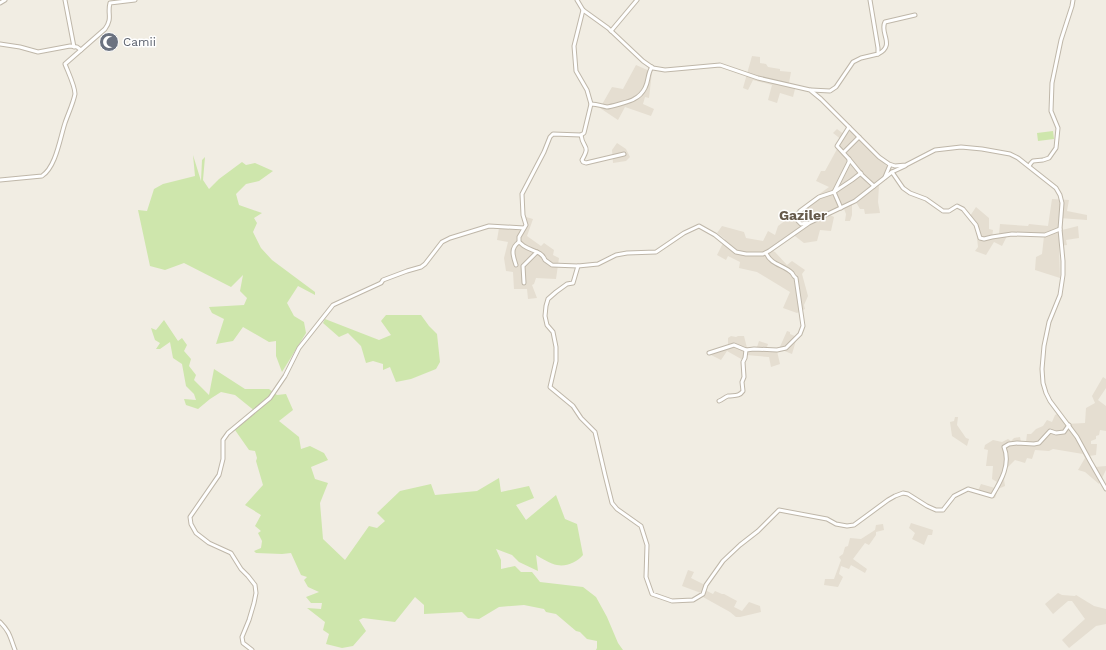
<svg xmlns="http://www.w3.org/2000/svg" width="1106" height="650" viewBox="0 0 1106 650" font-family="'Work Sans',sans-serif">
	<rect width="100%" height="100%" fill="#f1ede3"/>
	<!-- residential -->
	<g fill="#e5ded1">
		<polygon points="752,56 760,57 760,63 766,64 768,67 780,69 780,71 791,72 789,83 796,85 793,97 780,93 777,103 768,100 772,85 753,80 748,90 743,88"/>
		<polygon points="636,65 652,72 649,98 645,97 643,104 654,109 651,116 625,107 618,120 600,108 612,87 623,89"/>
		<polygon points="837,129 845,135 850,131 891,170 890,176 879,185 878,202 880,213 865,214 864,209 860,209 856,202 852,205 852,215 850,221 845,221 846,214 844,209 830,215 834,217 831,231 820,230 817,241 804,243 791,233 770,249 775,252 787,265 792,261 805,270 802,274 808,296 804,305 805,309 797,313 783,308 790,292 757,272 739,268 740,262 728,256 726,260 717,255 725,239 717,233 722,226 744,232 746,238 763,241 768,231 775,235 778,226 786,220 792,221 793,214 796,215 800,208 829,187 816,181 821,171 825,171 842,140 833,133"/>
		<polygon points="617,143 626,149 630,157 626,161 613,163 612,150"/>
		<polygon points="1052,199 1069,200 1067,211 1087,215 1087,220 1059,218 1058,231 1078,226 1079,238 1066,240 1067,245 1059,246 1060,278 1035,270 1036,257 1042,254 1044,236 1008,234 1002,246 994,242 986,255 975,251 978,247 976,229 975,225 970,216 976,207 989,218 989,229 993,230 992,238 998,237 999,234 1000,224 1028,226 1029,224 1048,226"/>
		<polygon points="526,217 533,219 527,236 541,246 544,243 554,250 553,255 559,258 556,279 536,278 534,284 532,285 537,298 528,299 527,289 514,289 513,272 506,271 504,258 508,242 497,240 499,228 524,231 527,224"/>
		<polygon points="787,331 790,332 790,334 797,337 792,354 782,350 777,351 780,364 771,367 769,357 746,355 743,360 727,351 721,360 711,355 711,352 728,347 728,338 731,336 736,337 738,336 744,336 747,348 757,347 759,341 768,344 767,347 771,348 779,349"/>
		<polygon points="1103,377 1106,379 1106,388 1098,400 1106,406 1106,431 1100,430 1099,435 1096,436 1096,439 1091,441 1091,444 1097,444 1096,455 1089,456 1095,467 1106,466 1106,470 1099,484 1085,472 1078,470 1085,458 1083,454 1053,449 1049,451 1035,450 1032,459 1027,458 1025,463 1015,460 1008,467 1007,467 1004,479 1005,486 998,489 995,498 977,493 981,484 995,488 997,482 992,479 993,466 986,466 988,450 984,449 985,445 993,440 1002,442 1008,439 1011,441 1014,438 1020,437 1021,442 1026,442 1027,434 1031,434 1036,429 1043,426 1047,420 1052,422 1055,415 1057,414 1065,424 1085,423 1086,408 1095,403 1092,396"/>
		<polygon points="955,417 958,417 957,425 966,438 969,439 967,446 952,436 950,422 954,421"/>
		<polygon points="911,523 933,530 932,535 928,535 924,545 912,539 915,533 909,528"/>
		<polygon points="883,524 884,530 876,532 876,535 869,545 865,543 853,559 867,569 865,573 851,565 849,569 841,566 839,574 843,577 838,587 824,585 825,579 834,579 841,560 839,557 843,554 845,547 848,546 850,538 861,539 875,530 876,525"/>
		<polygon points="688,570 694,572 691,578 705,585 703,589 713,594 715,591 722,594 724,594 737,601 734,607 742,611 749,602 760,606 761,612 740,617 736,617 730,612 703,597 701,593 682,586"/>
		<polygon points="1058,593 1062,595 1075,596 1076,595 1094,606 1106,609 1106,624 1096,626 1069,648 1062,640 1085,619 1072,601 1068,601 1053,614 1045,604"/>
	</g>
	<!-- green -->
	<g fill="#cee6ac">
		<polygon points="1053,131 1054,139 1038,141 1037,133"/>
		<polygon points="193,155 201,181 202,160 205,157 203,180 209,189 219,179 242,162 246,165 255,163 273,171 259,181 246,184 236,194 239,205 262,213 254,218 257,223 253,232 261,248 272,260 315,292 315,295 298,286 287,303 294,316 304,322 306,333 282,372 276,356 276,341 269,342 243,327 233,341 216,344 224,319 212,313 209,307 244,305 247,298 240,291 243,275 231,287 184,263 165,270 150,266 138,210 147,211 154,189 163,184 195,176"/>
		<polygon points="386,315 421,315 429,326 437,334 440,362 436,369 411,379 396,382 390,367 383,370 383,364 373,361 366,363 361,346 348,333 339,337 323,323 325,319 379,340 391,335 381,321"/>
		<path d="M164 320 178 341 182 338 187 345 184 351 191 359 189 366 196 375 194 380 209 395 214 369 245 389H269L277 395 286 394 293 410 279 421 299 437 301 449 310 446 324 453 328 460 311 467 315 479 328 483 320 503 323 539 345 560 369 526 377 528 385 521 377 513 400 491 431 484 435 495 477 491 499 478 501 492 529 486 534 498 516 505 526 520 556 495 565 519 577 524 583 555C577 562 566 567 557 565 551 564 541 558 536 555L538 571 519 562 512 555 496 549 501 560V569L515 566 521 572H532L540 582 583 587 596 597 607 617 618 643 623 650H596L597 648V641L587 639 580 632 576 631 556 614 546 612 544 609 524 605 499 607 479 619 468 618 462 612 424 614V605L415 597 395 622 363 618 359 620 366 631 353 646 342 648 326 644 329 634 323 630 325 622 307 608 321 609 322 603H311L306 597 319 592 308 587 304 580 307 577 301 575 291 553 282 554 256 553 254 551 261 548 262 541 258 533 261 531 255 526 261 515 245 505 263 485 256 461 257 458 255 451 249 450 235 430 256 412 235 395 221 392 210 399 198 409 186 405 184 399 196 400 194 394 186 386 182 364 173 358 170 342 160 349H156L160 343 155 340 151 328 156 330Z"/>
	</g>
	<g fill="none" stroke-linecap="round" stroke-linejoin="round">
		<!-- minor casing -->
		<g stroke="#bfb7a9" stroke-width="5">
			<g id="minor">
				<polyline points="65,0 74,47"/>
				<polyline points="577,0 583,10 608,28 643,61 653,68 665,70 720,65 758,78 810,90 821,99 879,157 889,164 895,166 906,165 935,150 961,147 982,149 1010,154 1018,158 1056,188 1060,195 1062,203 1060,229 1063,261 1063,275 1060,295 1049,322 1044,346 1042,369 1043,383 1046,393 1050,401 1077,437 1090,461 1106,489"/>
				<polyline points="0,3 5,0"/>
				<path d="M583 10 574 46 576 71 587 90 591 104 584 133 581 135 553 134 550 137 544 152 522 194 523 215 526 225 519 237V242C521 243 522 245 524 246 531 251 542 251 545 260L552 265 578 266 573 283 567 284 556 292 548 299 546 306 545 316 547 325 553 332 556 347V361L550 387 573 406 581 418 595 432 605 475 612 503 617 509 641 526 647 545 646 577 652 594 672 601 693 600 703 594 706 585 723 561 740 545 758 531 779 510 827 519 836 524 847 526 854 525 888 500 895 496 903 493 908 494 927 506 936 510H943L954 496 968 489 992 496C1001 481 1011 464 1004 447L1009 444 1017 443 1034 444 1039 443 1050 431 1056 433 1064 432 1069 425"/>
				<polyline points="611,31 637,0"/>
				<polyline points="0,44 20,47 38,52 70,46 77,47 81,50"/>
				<path d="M878 54C896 45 879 33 885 22L915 15"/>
				<polyline points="811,90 830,91 836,87 853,62 861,58 878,54 878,48 870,0"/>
				<path d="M591 104C598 104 601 106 607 107 609 107 632 101 634 99 638 97 643 92 645 88 649 81 647 74 652 67"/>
				<path d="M581 135C583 150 591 144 582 160L583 162 586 163 624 154"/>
				<polyline points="844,152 859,137"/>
				<polyline points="849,159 862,175 874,186"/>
				<polyline points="1029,166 1031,163 1033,161 1043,160 1049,158 1056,148 1058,128 1051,111 1052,83 1061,40 1072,6 1073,0"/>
				<polyline points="892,172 903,188 910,193 926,199 943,211 949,211 957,206 963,209 976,225 980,238 984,239 992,237 1012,234 1045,235 1060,229"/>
				<polyline points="885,177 890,165"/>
				<path d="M0 180 42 176C56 167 60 138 65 123 68 114 73 104 75 94 75 86 68 72 65 64L105 29C113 18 107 14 110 3L135 0"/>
				<polyline points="834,192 849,162 849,159 837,146 849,127"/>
				<polyline points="834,192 852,180 861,173"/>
				<polyline points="807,223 801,224 798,221 798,214 800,211 819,197 834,192 841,208"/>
				<path d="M516 265C513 256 510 248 519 242"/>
				<polyline points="578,266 598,264 616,255 627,253 656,252 684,233 699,226 715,235 736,252 746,254 763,254 769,251 809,223 855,201 892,172 905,166"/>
				<polyline points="524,283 523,266 537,252"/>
				<path d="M709 353 734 345 746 350 754 349 777 350 786 348 800 334 803 326 796 278C794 277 793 275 792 273 784 265 771 265 766 253"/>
				<path d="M719 401C722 400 725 397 728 396 734 395 739 397 743 391L742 382 744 377 743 362 745 358 746 350"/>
				<path d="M0 622C10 632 10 637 15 650"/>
				<polyline points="252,650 243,643 242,637 249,620 254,603 256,593 255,585 248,576 241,569 231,553 209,543 196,533 191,524 190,517 219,475 223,459 223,440 228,433 270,398 285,376 299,348 333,305 381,283 383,280 407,271 421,267 425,264 442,242 450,238 489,226 524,228"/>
			</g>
		</g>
		<!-- minor -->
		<use href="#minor" stroke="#fff" stroke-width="3"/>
	</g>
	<!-- icons -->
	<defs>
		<g id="mosque-disc" transform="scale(1)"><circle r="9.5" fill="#6b7280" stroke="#fff"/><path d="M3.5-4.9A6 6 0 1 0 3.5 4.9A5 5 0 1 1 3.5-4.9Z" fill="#fff"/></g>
	</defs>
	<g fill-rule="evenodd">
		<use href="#mosque-disc" x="109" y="42"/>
	</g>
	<g text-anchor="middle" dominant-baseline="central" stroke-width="3" stroke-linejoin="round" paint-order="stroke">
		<!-- worship labels -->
		<g font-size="12" fill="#5b616d" stroke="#fff" text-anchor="start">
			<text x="123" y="42">Camii</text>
		</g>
		<!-- quarter labels -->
		<g font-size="14" font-weight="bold" fill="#665a4b" stroke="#fff">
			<text x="803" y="215">Gaziler</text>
		</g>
	</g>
</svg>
